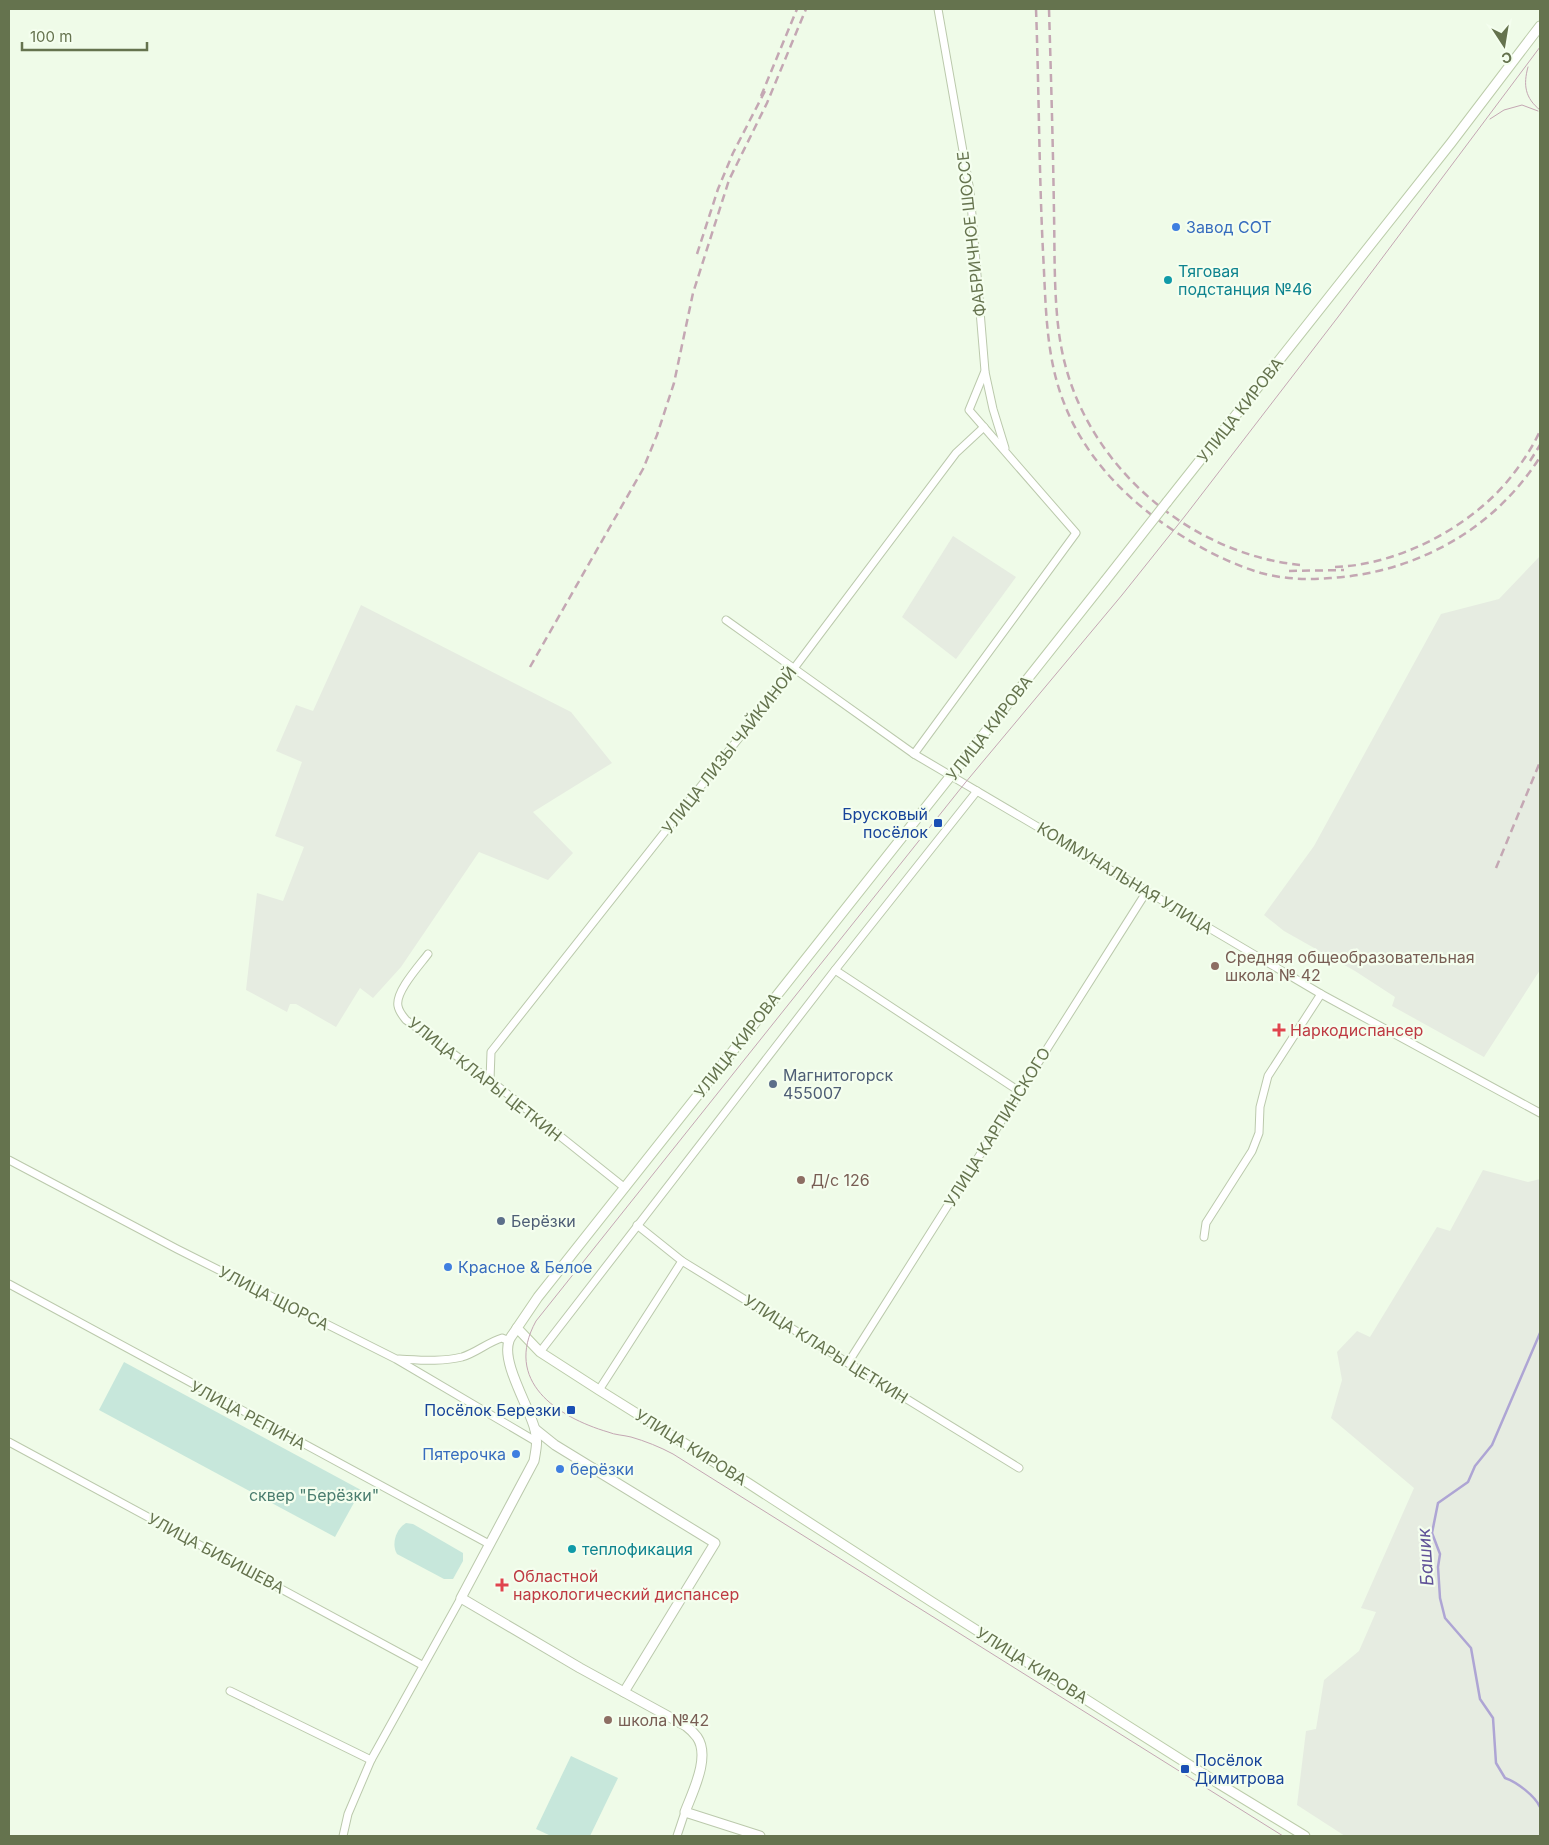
<svg xmlns="http://www.w3.org/2000/svg" width="1549" height="1845" viewBox="0 0 1549 1845" font-family="Inter,sans-serif">
	<rect width="100%" height="100%" fill="#effbe8"/>
	<!-- industrial -->
	<g fill="#e6ece1">
		<polygon points="953,536 1016,577 956,659 902,617"/>
		<polygon points="1540,556 1540,970 1484,1057 1392,1006 1395,997 1355,971 1284,931 1264,915 1314,846 1441,614 1499,599"/>
		<polygon points="361,605 571,712 612,763 533,812 573,853 548,880 479,852 401,967 373,998 360,988 336,1027 296,1004 290,1004 287,1012 246,990 257,893 283,901 304,847 275,836 302,762 276,751 296,705 313,711"/>
		<polygon points="1483,1170 1528,1182 1540,1179 1540,1836 1345,1836 1297,1805 1306,1731 1316,1729 1324,1680 1359,1651 1376,1612 1361,1608 1414,1488 1331,1418 1342,1380 1337,1352 1357,1331 1370,1337 1437,1227 1450,1231"/>
	</g>
	<!-- green -->
	<g fill="#c7e7db">
		<polygon points="124,1362 361,1490 335,1537 99,1410"/>
		<path d="M406 1523 413 1524 463 1553V1561L453 1579H444L397 1554C391 1544 396 1529 406 1523Z"/>
		<polygon points="571,1756 618,1778 590,1836 551,1836 536,1829"/>
	</g>
	<g fill="none" stroke-linecap="round" stroke-linejoin="round">
		<!-- stream -->
		<path stroke="#aea5d4" stroke-width="2.5" d="M1540 1333 1492 1445 1475 1466 1468 1482 1438 1503 1432 1533 1440 1554 1438 1567 1440 1598 1445 1618 1471 1648 1480 1699 1493 1718 1496 1763 1505 1778C1517 1782 1535 1796 1540 1807"/>
		<!-- minor casing -->
		<g stroke="#bbc9ac" stroke-width="9">
			<g id="minor">
				<polyline points="985,372 993,409 1005,448"/>
				<polyline points="726,620 914,754 1321,994 1540,1113"/>
				<polyline points="914,754 1076,533 969,410 985,371 970,191 938,9"/>
				<path d="M428 954C419 966 395 992 398 1006 399 1012 403 1016 406 1020L490 1080 625 1188"/>
				<polyline points="835,970 1019,1091"/>
				<polyline points="490,1080 491,1052 795,667 956,453 984,427"/>
				<polyline points="9,1160 177,1249 396,1359 537,1442"/>
				<polyline points="637,1225 682,1261 1019,1468"/>
				<polyline points="1204,1237 1206,1223 1252,1151 1259,1133 1260,1107 1268,1076 1321,994"/>
				<polyline points="9,1284 489,1544"/>
				<polyline points="540,1352 835,970 977,791"/>
				<path d="M399 1359C420 1360 442 1362 462 1357 476 1353 488 1342 502 1338L509 1341"/>
				<polyline points="848,1363 1147,891"/>
				<polyline points="599,1390 682,1261"/>
				<polyline points="9,1442 422,1665"/>
				<polyline points="230,1691 371,1760"/>
				<polyline points="343,1836 348,1814 371,1760 461,1598"/>
				<polyline points="677,1836 685,1812"/>
			</g>
		</g>
		<!-- tertiary casing -->
		<g stroke="#bbc9ac" stroke-width="11">
			<g id="tertiary">
				<path d="M517 1328C515 1332 510 1337 509 1341 501 1363 530 1408 535 1430 538 1441 536 1450 534 1461L461 1598 580 1668 686 1726C690 1729 694 1733 697 1737 711 1757 692 1793 685 1812L760 1836"/>
				<polyline points="535,1429 555,1445 715,1543 624,1692"/>
			</g>
		</g>
		<!-- secondary casing -->
		<g stroke="#bcccaa" stroke-width="11">
			<g id="secondary">
				<polyline points="1167,502 1451,143 1540,26"/>
				<polyline points="1105,581 538,1297 517,1328 540,1352 599,1390 748,1483 932,1602 1221,1785 1305,1836"/>
			</g>
		</g>
		<!-- minor -->
		<use href="#minor" stroke="#fff" stroke-width="7"/>
		<!-- tertiary -->
		<use href="#tertiary" stroke="#fff" stroke-width="9"/>
		<!-- secondary -->
		<use href="#secondary" stroke="#fff" stroke-width="9"/>
		<!-- tram -->
		<g stroke="#c4a7b3" stroke-width="1">
			<path d="M1528 67C1523 85 1525 98 1540 110"/>
			<polyline points="1490,119 1504,110 1522,105 1538,111"/>
			<path d="M1283 1836 673 1454C660 1447 645 1441 631 1437 623 1435 615 1435 608 1432 557 1417 503 1381 536 1321L965 783 1122 595 1185 516 1338 317 1540 47"/>
		</g>
		<!-- rail -->
		<g stroke="#c4a7b3" stroke-width="2.5" stroke-dasharray="8 5" stroke-linecap="butt">
			<path d="M1036 9C1039 90 1039 171 1043 252 1046 303 1045 355 1064 403 1083 453 1121 494 1164 524 1194 545 1225 562 1261 573 1283 579 1307 580 1330 578 1415 573 1494 530 1540 457"/>
			<path d="M1049 9C1051 77 1053 145 1054 213 1055 260 1053 319 1065 364 1092 470 1192 554 1300 565"/>
			<polyline points="761,96 797,9"/>
			<polyline points="697,254 718,189 733,153 766,89"/>
			<polyline points="1530,461 1540,445"/>
			<path d="M1335 567C1400 565 1475 525 1514 473 1524 460 1533 446 1540 431"/>
			<polyline points="1289,571 1344,570"/>
			<polyline points="530,667 643,469 657,435 674,383 693,293 729,180 767,103 806,9"/>
			<polyline points="1496,868 1540,762"/>
		</g>
		<!-- secondary-bridge casing -->
		<g stroke="#bcccaa" stroke-width="11" stroke-linecap="butt">
			<polyline id="secondary-bridge" points="1105,581 1167,502"/>
		</g>
		<!-- secondary-bridge -->
		<use href="#secondary-bridge" stroke="#fff" stroke-width="9"/>
	</g>
	<!-- markers -->
	<g fill="#3f7fe0" stroke="#f4feee" stroke-width="2">
		<circle cx="1176" cy="227" r="5"/>
		<circle cx="448" cy="1267" r="5"/>
		<circle cx="516" cy="1454" r="5"/>
		<circle cx="560" cy="1469" r="5"/>
	</g>
	<g fill="#0f9aa8" stroke="#f4feee" stroke-width="2">
		<circle cx="1168" cy="280" r="5"/>
		<circle cx="572" cy="1549" r="5"/>
	</g>
	<g fill="#1a4fb4" stroke="#f4feee" stroke-width="2">
		<rect x="933" y="818" width="10" height="10" rx="2.5"/>
		<rect x="566" y="1405" width="10" height="10" rx="2.5"/>
		<rect x="1180" y="1764" width="10" height="10" rx="2.5"/>
	</g>
	<g fill="#8d6e63" stroke="#f4feee" stroke-width="2">
		<circle cx="1215" cy="966" r="5"/>
		<circle cx="801" cy="1180" r="5"/>
		<circle cx="608" cy="1720" r="5"/>
	</g>
	<g fill="#e0444e" stroke="#f4feee" stroke-width="2">
		<path d="M1276.5 1022.5h5v5h5v5h-5v5h-5v-5h-5v-5h5z"/>
		<path d="M499.5 1577.5h5v5h5v5h-5v5h-5v-5h-5v-5h5z"/>
	</g>
	<g fill="#5c6f8a" stroke="#f4feee" stroke-width="2">
		<circle cx="773" cy="1084" r="5"/>
		<circle cx="501" cy="1221" r="5"/>
	</g>
	<g text-anchor="middle" dominant-baseline="central" stroke-width="4.5" stroke-linejoin="round" paint-order="stroke">
		<!-- shop labels -->
		<g font-size="16" fill="#366cbe" stroke="#f4feee" text-anchor="start">
			<text x="1186" y="227">Завод СОТ</text>
			<text x="458" y="1267">Красное &amp; Белое</text>
			<text x="506" y="1454" text-anchor="end">Пятерочка</text>
			<text x="570" y="1469">берёзки</text>
		</g>
		<!-- street labels -->
		<g font-size="16" fill="#65734e" stroke="#f4feee">
			<text transform="translate(971 234) rotate(-96)">ФАБРИЧНОЕ ШОССЕ</text>
			<text transform="translate(1240 410) rotate(-52)">УЛИЦА КИРОВА</text>
			<text transform="translate(989 728) rotate(-52)">УЛИЦА КИРОВА</text>
			<text transform="translate(729 750) rotate(-52)">УЛИЦА ЛИЗЫ ЧАЙКИНОЙ</text>
			<text transform="translate(1125 878) rotate(31)">КОММУНАЛЬНАЯ УЛИЦА</text>
			<text transform="translate(737 1045) rotate(-52)">УЛИЦА КИРОВА</text>
			<text transform="translate(485 1079) rotate(38)">УЛИЦА КЛАРЫ ЦЕТКИН</text>
			<text transform="translate(997 1127) rotate(-58)">УЛИЦА КАРПИНСКОГО</text>
			<text transform="translate(274 1298) rotate(27)">УЛИЦА ЩОРСА</text>
			<text transform="translate(826 1349) rotate(32)">УЛИЦА КЛАРЫ ЦЕТКИН</text>
			<text transform="translate(248 1415) rotate(28)">УЛИЦА РЕПИНА</text>
			<text transform="translate(691 1447) rotate(32)">УЛИЦА КИРОВА</text>
			<text transform="translate(216 1553) rotate(28)">УЛИЦА БИБИШЕВА</text>
			<text transform="translate(1032 1665) rotate(32)">УЛИЦА КИРОВА</text>
		</g>
		<!-- culture labels -->
		<g font-size="16" fill="#0d838f" stroke="#f4feee" text-anchor="start">
			<text x="1178" y="271">Тяговая<tspan x="1178" dy="18">подстанция №46</tspan></text>
			<text x="582" y="1549">теплофикация</text>
		</g>
		<!-- transit labels -->
		<g font-size="16" fill="#164399" stroke="#f4feee" text-anchor="end">
			<text x="928" y="814">Брусковый<tspan x="928" dy="18">посёлок</tspan></text>
			<text x="561" y="1410">Посёлок Березки</text>
			<text x="1195" y="1760" text-anchor="start">Посёлок<tspan x="1195" dy="18">Димитрова</tspan></text>
		</g>
		<!-- education labels -->
		<g font-size="16" fill="#785e54" stroke="#f4feee" text-anchor="start">
			<text x="1225" y="957">Средняя общеобразовательная<tspan x="1225" dy="18">школа № 42</tspan></text>
			<text x="811" y="1180">Д/с 126</text>
			<text x="618" y="1720">школа №42</text>
		</g>
		<!-- health labels -->
		<g font-size="16" fill="#be3a42" stroke="#f4feee" text-anchor="start">
			<text x="1290" y="1030">Наркодиспансер</text>
			<text x="513" y="1576">Областной<tspan x="513" dy="18">наркологический диспансер</tspan></text>
		</g>
		<!-- service labels -->
		<g font-size="16" fill="#4e5e75" stroke="#f4feee" text-anchor="start">
			<text x="783" y="1075">Магнитогорск<tspan x="783" dy="18">455007</tspan></text>
			<text x="511" y="1221">Берёзки</text>
		</g>
		<!-- park labels -->
		<g font-size="16" fill="#4a7d6f" stroke="#f4feee">
			<text x="314" y="1495">сквер "Берёзки"</text>
		</g>
		<!-- water labels -->
		<g font-size="18" font-style="italic" fill="#615398" stroke="#f4feee">
			<text transform="translate(1425 1557) rotate(-94)">Башик</text>
		</g>
	</g>
	<!-- border -->
	<rect width="1549" height="1845" fill="none" stroke="#65734e" stroke-width="20"/>
	<!-- north arrow -->
	<g transform="translate(1504 45) rotate(168)" stroke="#f4feee" stroke-width="4" paint-order="stroke">
	<path d="M0-4L9 19L0 12L-9 19Z" fill="#65734e"/>
	<text y="-8" font-size="14" font-weight="bold" text-anchor="middle" fill="#65734e">С</text>
	</g>
	<!-- scale -->
	<path d="M22 42v8h125v-8" fill="none" stroke="#65734e" stroke-width="2.5"/>
	<text x="30" y="42" font-size="15" fill="#65734e" stroke="#f4feee" stroke-width="4" paint-order="stroke">100 m</text>
</svg>
